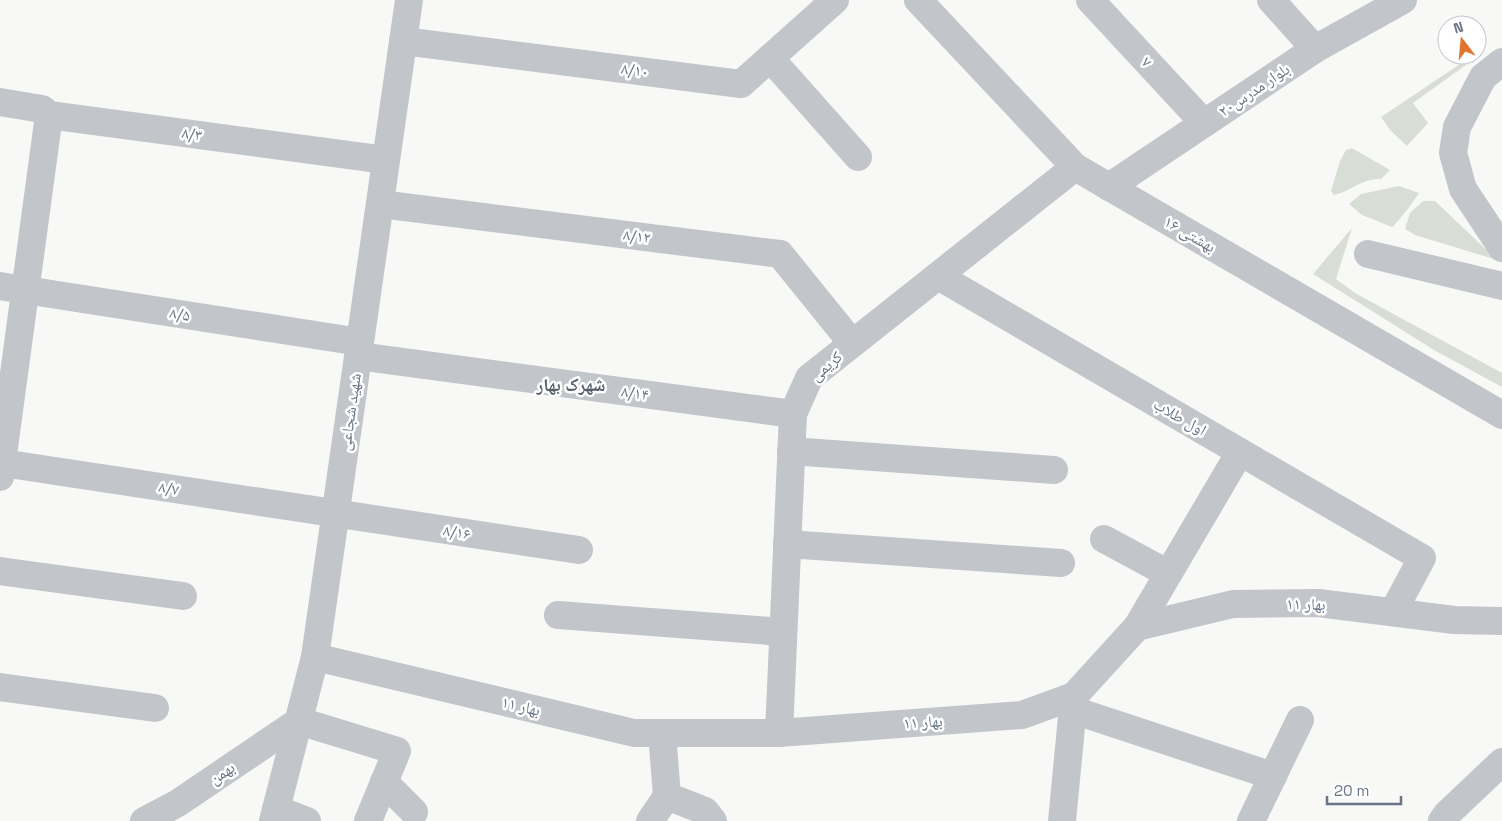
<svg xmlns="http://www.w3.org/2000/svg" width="1502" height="821" viewBox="0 0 1502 821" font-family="'Space Grotesk','Noto Naskh Arabic',sans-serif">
	<rect width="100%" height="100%" fill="#f8f9f6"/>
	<!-- green -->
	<g fill="#d8ded6">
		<polygon points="1477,57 1413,103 1428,123 1407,146 1390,130 1381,117 1469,58"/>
		<path d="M1352 148 1390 170 1381 179C1362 178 1352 191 1334 195L1331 191 1340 161 1346 150Z"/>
		<path d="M1399 186 1419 193C1417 197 1395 226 1392 227L1362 215 1349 204 1361 194Z"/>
		<polygon points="1423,201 1435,201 1497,260 1415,235 1405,229 1410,213"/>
		<polygon points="1352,228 1336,279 1355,293 1502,373 1502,387 1434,350 1313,274"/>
	</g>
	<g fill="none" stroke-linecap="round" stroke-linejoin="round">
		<!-- minor -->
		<g stroke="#c2c6ca" stroke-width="28">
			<polyline points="918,0 1075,167 1502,415"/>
			<polyline points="1090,0 1204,123"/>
			<polyline points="1271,0 1315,49"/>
			<polyline points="403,41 741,84 835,0"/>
			<polyline points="770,58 858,157"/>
			<polyline points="1502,62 1483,77 1457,127 1453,153 1463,189 1502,248"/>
			<polyline points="0,102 42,109 49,115 386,160"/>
			<polyline points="1109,187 1315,49 1403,0"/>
			<polyline points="380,204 780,254 852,343"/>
			<polyline points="1368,254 1502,286"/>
			<polyline points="938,276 1422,558 1393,612"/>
			<polyline points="0,286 360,342"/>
			<polyline points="358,356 793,414"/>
			<polyline points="791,451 1054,470"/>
			<polyline points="2,463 579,550"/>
			<polyline points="0,477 49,115"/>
			<polyline points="1104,539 1167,573"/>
			<polyline points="787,544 1061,563"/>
			<polyline points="0,571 183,596"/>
			<polyline points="558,615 783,632"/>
			<polyline points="1137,627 1240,452"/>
			<polyline points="315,657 634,733 779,733 1022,715 1074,696 1137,627 1233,604 1318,603 1454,620 1502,621"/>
			<polyline points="0,687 155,708"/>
			<polyline points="1073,710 1273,776"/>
			<polyline points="299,721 397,751 368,821"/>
			<polyline points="662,733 667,796 705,811 713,821"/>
			<polyline points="779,733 793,414 809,378 1075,167"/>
			<polyline points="384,782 414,812"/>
			<polyline points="276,809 307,821"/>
			<polyline points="144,821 178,803 299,721"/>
			<polyline points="273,821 315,657 409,0"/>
			<polyline points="650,821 667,796"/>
			<polyline points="1062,821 1074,696"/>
			<polyline points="1251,821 1300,720"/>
			<polyline points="1442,821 1447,814 1502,762"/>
		</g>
	</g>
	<g text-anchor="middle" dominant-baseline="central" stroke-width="5" stroke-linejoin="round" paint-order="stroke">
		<!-- street labels -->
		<g font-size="16" fill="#687587" stroke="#fff">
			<text transform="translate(1147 62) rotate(47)">۷</text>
			<text transform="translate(635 70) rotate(7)">۸/۱۰</text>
			<text transform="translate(1254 90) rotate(-34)">بلوار مدرس۲۰</text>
			<text transform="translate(192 134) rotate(8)">۸/۳</text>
			<text transform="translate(1190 234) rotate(30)">۱۶ بهشتی</text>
			<text transform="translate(637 236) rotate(7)">۸/۱۲</text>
			<text transform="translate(180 314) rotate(9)">۸/۵</text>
			<text transform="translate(826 366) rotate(-41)">کریمی</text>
			<text transform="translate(635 393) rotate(8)">۸/۱۴</text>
			<text transform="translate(350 412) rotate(-82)">شهید شجاعی</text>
			<text transform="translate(1180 417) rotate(30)">اول طلاب</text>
			<text transform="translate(169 488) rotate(9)">۸/۷</text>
			<text transform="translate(457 532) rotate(9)">۸/۱۶</text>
			<text transform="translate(1306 604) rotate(1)">بهار ۱۱</text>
			<text transform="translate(521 706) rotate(13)">بهار ۱۱</text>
			<text transform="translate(923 722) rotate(-4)">بهار ۱۱</text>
			<text transform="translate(222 773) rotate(-34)">بهمن</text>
		</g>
		<!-- neighbourhood labels -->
		<g font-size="18" font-weight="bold" fill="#565f6c" stroke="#fff">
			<text x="571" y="384">شهرک بهار</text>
		</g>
	</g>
	<!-- north arrow -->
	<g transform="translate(1462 40) rotate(344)"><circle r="24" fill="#ffffff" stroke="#c3c8cf"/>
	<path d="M0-4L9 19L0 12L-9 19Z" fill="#e1742f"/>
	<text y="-8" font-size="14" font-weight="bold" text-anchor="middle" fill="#687587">N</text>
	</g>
	<!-- scale -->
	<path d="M1327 796v8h74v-8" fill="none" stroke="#687587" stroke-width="2.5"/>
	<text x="1334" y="796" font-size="15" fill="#687587" stroke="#ffffff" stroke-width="4" paint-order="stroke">20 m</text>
</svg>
